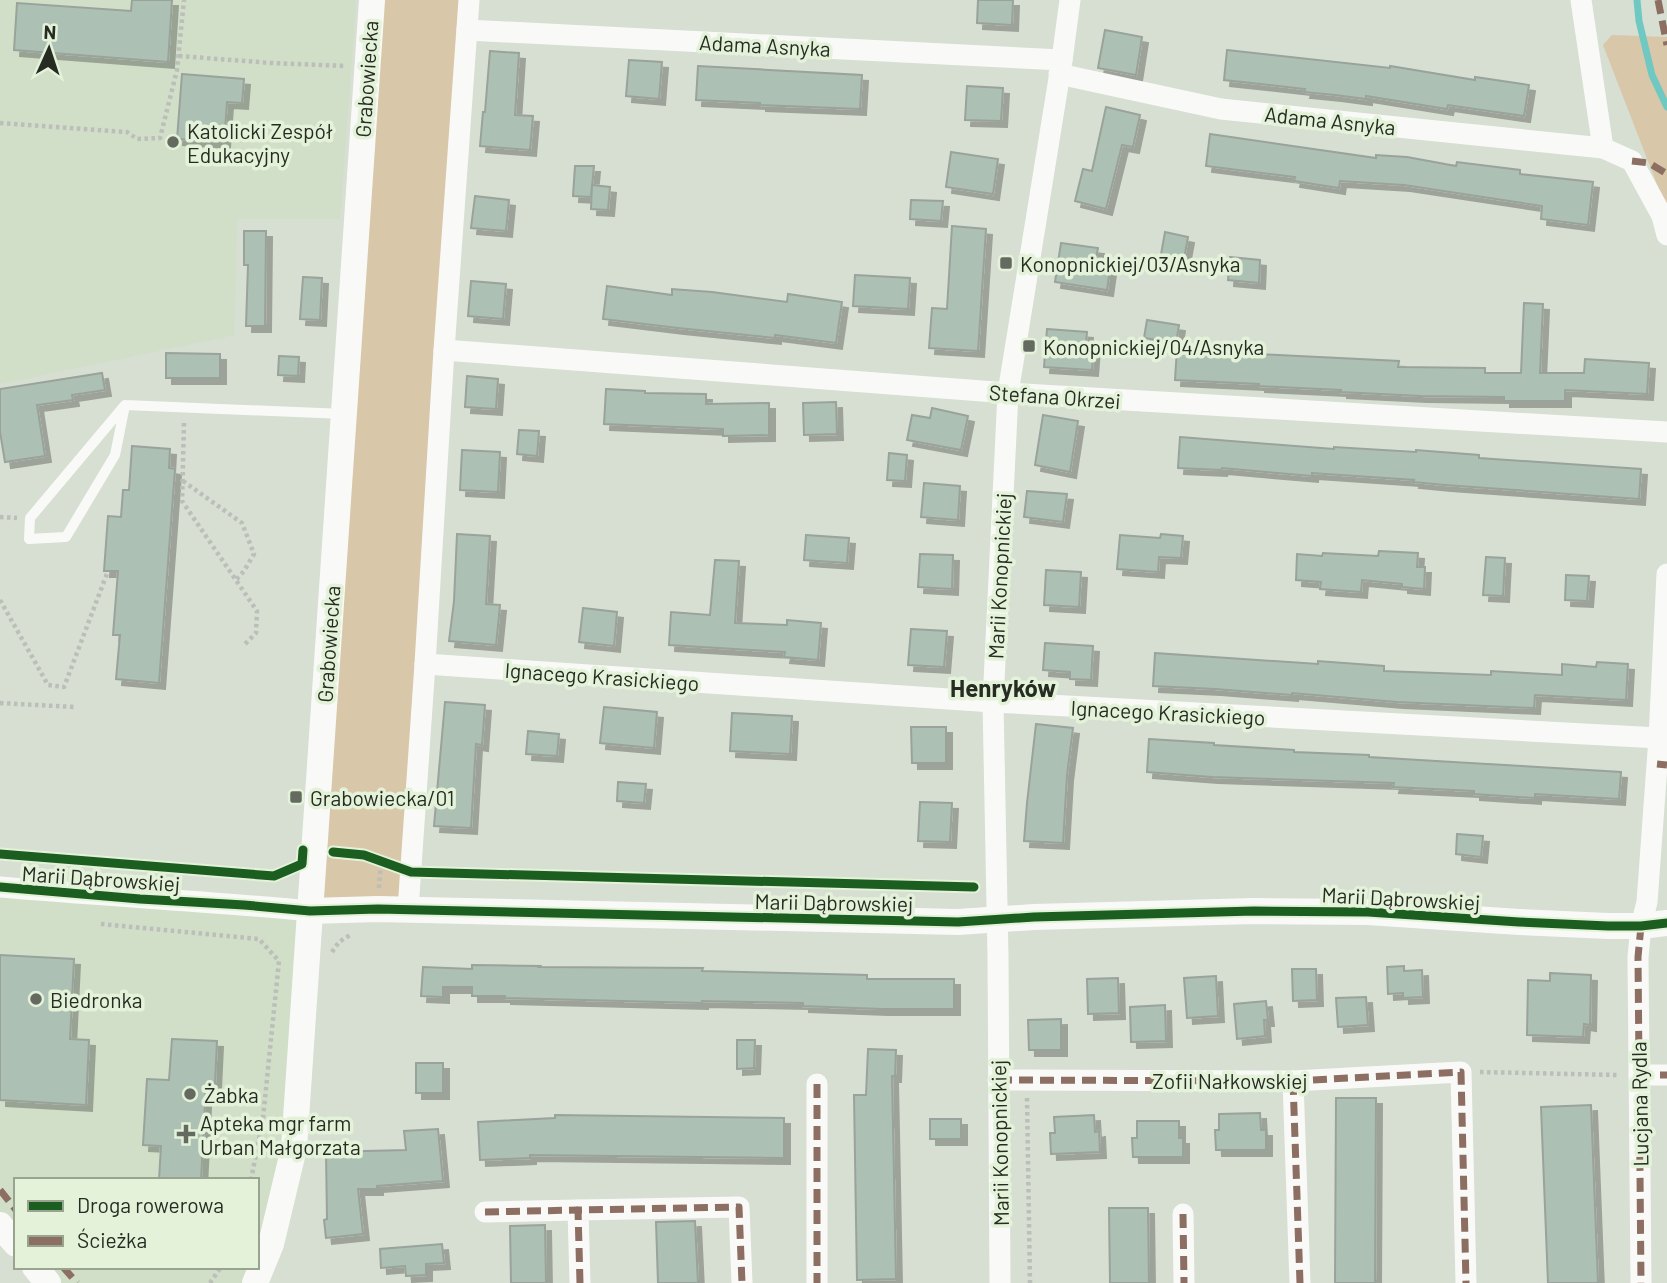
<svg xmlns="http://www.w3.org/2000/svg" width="1667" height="1283" viewBox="0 0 1667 1283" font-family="Barlow,sans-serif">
	<defs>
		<filter id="shadow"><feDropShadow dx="6" dy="6" stdDeviation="0" flood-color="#0004"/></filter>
	</defs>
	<rect width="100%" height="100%" fill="#d7ded2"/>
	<!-- built -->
	<g fill="#d1dec8">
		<polygon points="0,0 356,0 340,219 237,219 234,335 0,384"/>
		<polygon points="0,887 310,911 294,1148 255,1283 48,1283 35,1267 257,1267 257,1180 16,1180 16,1244 0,1225"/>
	</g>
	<!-- green -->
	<g fill="#d9c7a9">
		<polygon points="372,0 469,0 408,910 310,911"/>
		<polygon points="1612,35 1667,37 1667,210 1603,45"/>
	</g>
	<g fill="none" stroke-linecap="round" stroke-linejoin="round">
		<!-- stream -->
		<polyline stroke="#70c8c2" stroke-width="7" points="1637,0 1639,21 1652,75 1667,107"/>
	</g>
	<!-- building -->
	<g fill="#acc1b3" stroke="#9aa39b" stroke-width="2" filter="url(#shadow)">
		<polygon points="132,0 172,0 168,62 14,50 17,3 131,11"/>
		<polygon points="978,0 1013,0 1012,25 977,23"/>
		<polygon points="1105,30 1142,37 1136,75 1098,68"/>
		<polygon points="1227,50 1390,68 1390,66 1475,80 1475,77 1529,85 1524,116 1448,105 1447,109 1366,96 1366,99 1335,95 1304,92 1305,89 1224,80"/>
		<polygon points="490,51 519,53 515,115 533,116 530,150 480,146 483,112 485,112"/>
		<polygon points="629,60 662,62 659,99 626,96"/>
		<polygon points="698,66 862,75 860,109 760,105 760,103 696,100"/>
		<polygon points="182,74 244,79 242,103 227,102 224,142 177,139"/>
		<polygon points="967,86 1003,88 1001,121 965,120"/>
		<polygon points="1106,107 1140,115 1133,147 1122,145 1106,209 1075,201 1083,169 1092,171"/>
		<polygon points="1210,134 1376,158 1376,155 1407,157 1456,166 1457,162 1520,170 1520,174 1593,182 1588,225 1541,219 1542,206 1404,185 1340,181 1339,188 1294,181 1295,177 1206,166"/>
		<polygon points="951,152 998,159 993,194 946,187"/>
		<polygon points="575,166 594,166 591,197 573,196"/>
		<polygon points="592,185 610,187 608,210 591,209"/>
		<polygon points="475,196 509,200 506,231 471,228"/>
		<polygon points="911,200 943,201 941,221 910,219"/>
		<polygon points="952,226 986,229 978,351 929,348 932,308 947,309"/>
		<polygon points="244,231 266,231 265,326 246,326 248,265 244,265"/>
		<polygon points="1165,232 1188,237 1183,264 1160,260"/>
		<polygon points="1061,243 1098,248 1096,259 1111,262 1107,290 1055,282"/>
		<polygon points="1230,257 1260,260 1259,283 1228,280"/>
		<polygon points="855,275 910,278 908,309 853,306"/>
		<polygon points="303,277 322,278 320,320 300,319"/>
		<polygon points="471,281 506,284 503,319 468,316"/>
		<polygon points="607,286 672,295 672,289 712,292 787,302 788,294 842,302 836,343 775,335 775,338 678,328 603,319"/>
		<polygon points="1524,303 1543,304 1540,373 1584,373 1585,359 1649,363 1647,394 1565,390 1565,401 1504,401 1504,397 1421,396 1341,392 1341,390 1259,386 1259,384 1175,380 1177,348 1239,351 1239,353 1399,361 1398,367 1485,368 1485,373 1521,373"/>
		<polygon points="1147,320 1179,325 1176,343 1144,338"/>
		<polygon points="1047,329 1087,332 1086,343 1094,344 1092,370 1044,367"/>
		<polygon points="166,353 220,354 220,378 166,378"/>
		<polygon points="279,356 299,357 298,376 278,375"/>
		<polygon points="102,373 105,390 72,395 73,400 37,405 45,456 5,462 0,432 0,389"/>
		<polygon points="467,376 498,379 496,409 465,407"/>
		<polygon points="606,389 645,391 645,393 706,394 706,404 769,403 769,435 723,436 723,429 604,424"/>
		<polygon points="836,402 837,434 804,435 803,403"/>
		<polygon points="932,408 968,416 961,450 907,440 912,415 930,418"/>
		<polygon points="1043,415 1078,421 1070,472 1035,465"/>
		<polygon points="519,430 539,431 537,456 517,454"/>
		<polygon points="1180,437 1334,449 1334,447 1416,452 1416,450 1479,455 1479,458 1641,469 1639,499 1445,485 1413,482 1414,480 1312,473 1312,476 1222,468 1221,470 1178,468"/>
		<polygon points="132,446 170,449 169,468 175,469 159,683 116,679 120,635 113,635 118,571 104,571 108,516 121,517 123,490 129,490"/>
		<polygon points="462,450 500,452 498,492 460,490"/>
		<polygon points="889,453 907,455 905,481 887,480"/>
		<polygon points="924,483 960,486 958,520 921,517"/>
		<polygon points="1027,491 1067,494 1063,522 1024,517"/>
		<polygon points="457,534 490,536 486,604 500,605 496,645 449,641 454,601"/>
		<polygon points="1161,534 1183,536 1181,558 1159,557 1158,572 1117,569 1120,535 1160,538"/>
		<polygon points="806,535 849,538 847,563 804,560"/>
		<polygon points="1379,551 1418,553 1417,567 1425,567 1424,589 1402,587 1402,584 1362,580 1361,592 1320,589 1321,582 1296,580 1297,554 1322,556 1323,553 1378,556"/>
		<polygon points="920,554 953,555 952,589 918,587"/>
		<polygon points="1486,557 1505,558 1503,596 1483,595"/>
		<polygon points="715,560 739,561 735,623 787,625 787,620 821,623 818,660 784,657 785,652 669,645 671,612 710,615"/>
		<polygon points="1046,570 1081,572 1079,607 1044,605"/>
		<polygon points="1566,575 1589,576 1587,601 1565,600"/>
		<polygon points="583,608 617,612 614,646 579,642"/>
		<polygon points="911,629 947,631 944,667 908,665"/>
		<polygon points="1045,643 1093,646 1091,680 1070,679 1070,672 1043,670"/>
		<polygon points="1155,653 1318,664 1318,661 1384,666 1384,671 1491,675 1491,671 1562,675 1562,664 1596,667 1597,662 1628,664 1626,700 1535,695 1534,708 1397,702 1292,693 1292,695 1215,689 1153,686"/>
		<polygon points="445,702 485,705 482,745 476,744 471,828 434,826"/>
		<polygon points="604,707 657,712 654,748 600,743"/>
		<polygon points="732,713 792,716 790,754 730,751"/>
		<polygon points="1036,724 1073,728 1067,775 1063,843 1024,841 1027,803"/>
		<polygon points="911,727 946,727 946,763 912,763"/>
		<polygon points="528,731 559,734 557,756 526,754"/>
		<polygon points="1149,739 1214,743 1214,745 1294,750 1294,752 1369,755 1369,757 1621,772 1619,799 1535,794 1535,798 1474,794 1474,791 1393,787 1394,783 1212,777 1147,772"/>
		<polygon points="618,782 646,784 644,803 617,801"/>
		<polygon points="920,802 952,803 950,842 918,841"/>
		<polygon points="1457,834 1483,836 1481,857 1456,854"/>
		<polygon points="0,955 74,959 70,1039 89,1040 86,1105 0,1100"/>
		<polygon points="472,965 540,966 539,967 703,968 702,971 867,975 867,979 954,979 954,1009 882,1009 803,1006 803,1003 702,1001 702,1003 505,998 505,996 472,996 472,987 443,987 443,997 421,996 423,967 472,969"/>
		<polygon points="1404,966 1404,971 1422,970 1423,997 1403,998 1403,993 1388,994 1387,967"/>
		<polygon points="1292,969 1316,969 1317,1000 1293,1001"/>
		<polygon points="1550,973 1591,975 1590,1025 1584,1024 1583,1037 1527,1035 1528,980 1550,981"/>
		<polygon points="1216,976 1218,1016 1187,1018 1184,978"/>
		<polygon points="1118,978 1119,1013 1088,1014 1087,979"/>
		<polygon points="1366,997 1368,1025 1338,1027 1336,998"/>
		<polygon points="1266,1001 1268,1020 1264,1020 1265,1036 1237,1039 1234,1004"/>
		<polygon points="1165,1005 1166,1041 1131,1042 1130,1007"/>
		<polygon points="1061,1019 1061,1050 1029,1050 1028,1020"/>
		<polygon points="172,1039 217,1041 215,1083 206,1083 201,1180 159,1180 161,1146 143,1145 147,1079 169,1080"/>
		<polygon points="737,1040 755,1040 754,1068 737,1069"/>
		<polygon points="868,1049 896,1050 895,1076 892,1076 896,1279 857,1280 854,1095 866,1095"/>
		<rect x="416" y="1063" width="27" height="30"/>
		<polygon points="1336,1098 1376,1098 1375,1283 1335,1283"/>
		<polygon points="1591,1105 1598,1283 1548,1283 1541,1107"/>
		<polygon points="1260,1113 1261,1130 1266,1130 1266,1150 1216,1150 1215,1130 1219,1130 1219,1114"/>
		<polygon points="555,1115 784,1118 784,1158 530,1155 530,1158 480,1160 478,1122 555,1118"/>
		<polygon points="1094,1115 1095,1132 1099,1131 1100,1152 1051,1154 1050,1133 1055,1133 1054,1117"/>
		<rect x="930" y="1119" width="31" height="20"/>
		<polygon points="1137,1121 1179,1121 1179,1138 1183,1138 1183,1157 1133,1157 1132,1138 1137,1138"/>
		<polygon points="438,1129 443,1181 377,1186 377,1189 358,1189 363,1234 326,1238 324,1220 327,1219 326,1152 406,1150 404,1131"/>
		<polygon points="1109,1208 1148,1208 1149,1283 1110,1283"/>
		<polygon points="695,1221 698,1283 658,1283 656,1222"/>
		<polygon points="545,1225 546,1283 511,1283 510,1226"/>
		<polygon points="442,1244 444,1263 426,1264 426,1275 406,1276 405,1266 381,1268 380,1249"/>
	</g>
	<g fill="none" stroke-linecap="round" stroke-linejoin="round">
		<!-- path -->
		<g stroke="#bbbeb9" stroke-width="4.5" stroke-dasharray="3.5 3.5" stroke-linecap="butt">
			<polyline points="179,56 271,63 346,66"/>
			<polyline points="0,123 127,132 137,139 160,138 177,70 184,0"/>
			<polyline points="184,423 182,501 257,611 256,633 245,644"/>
			<polyline points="183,481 242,523 254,554 244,571 236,580"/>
			<polyline points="0,517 17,518"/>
			<polyline points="0,600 48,685 64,687 108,571"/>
			<polyline points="0,703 74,707"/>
			<polyline points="379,888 381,861"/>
			<polyline points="101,924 259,939 279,961 263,1118 251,1180"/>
			<polyline points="332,952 339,942 350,935"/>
			<polyline points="1480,1072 1618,1075"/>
			<polyline points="1027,1098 1030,1283"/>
			<polyline points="210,1283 221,1267"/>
		</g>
		<!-- service -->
		<polyline stroke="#f9faf8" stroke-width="10" points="125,405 115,455 66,537 29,539 30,518 125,405 344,414"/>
		<!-- minor -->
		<g stroke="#f9faf8" stroke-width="21">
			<polyline points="1581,0 1603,148"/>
			<polyline points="467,30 1062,60"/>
			<polyline points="1059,74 1221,109 1603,148 1632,161 1662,216 1667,235"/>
			<polyline points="444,350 1008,393 1667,432"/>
			<polyline points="425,664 993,702 1659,738"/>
			<path d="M0 887C103 896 207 901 310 911"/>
			<polyline points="408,910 425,664 444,350 469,0"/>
			<polyline points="1639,1075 1667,1075"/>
			<polyline points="998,1080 1293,1081 1461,1072 1466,1283"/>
			<polyline points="1293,1081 1300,1283"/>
			<polyline points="817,1084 817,1283"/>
			<polyline points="485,1212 578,1210"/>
			<polyline points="1183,1214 1184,1283"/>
			<polyline points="580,1283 578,1210 739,1207 742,1283"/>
			<polyline points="1000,1283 998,956 993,702 1008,393 1062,60 1070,0"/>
			<polyline points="1641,1283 1638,957 1641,926 1647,902 1659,738 1667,574"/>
		</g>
		<!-- tertiary -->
		<g stroke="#f9faf8" stroke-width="26">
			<polyline points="310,911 378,909 958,922 1034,917 1254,911 1368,912 1519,922 1608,926 1641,926 1667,923"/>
			<polyline points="0,1225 16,1244"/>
			<polyline points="35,1267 48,1283"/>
			<polyline points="255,1283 271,1244 294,1148 372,0"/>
		</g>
		<!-- quiet -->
		<g stroke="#8d6e63" stroke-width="7" stroke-dasharray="14 7" stroke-linecap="butt">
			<polyline points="1658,0 1667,45"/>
			<polyline points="1632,161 1649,163 1667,174"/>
			<polyline points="1657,764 1667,765"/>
			<polyline points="1641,926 1638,957 1641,1283"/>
			<polyline points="1639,1075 1667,1075"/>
			<polyline points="998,1080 1293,1081 1461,1072 1466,1283"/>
			<polyline points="1293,1081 1300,1283"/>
			<polyline points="817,1084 817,1283"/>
			<polyline points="0,1190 16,1210"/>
			<polyline points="485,1212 578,1210"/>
			<polyline points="1183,1214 1184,1283"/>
			<polyline points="63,1267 77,1283"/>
			<polyline points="580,1283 578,1210 739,1207 742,1283"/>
		</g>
		<!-- cycleway casing -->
		<g stroke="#e3f2d9" stroke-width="13">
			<g id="cycleway">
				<polyline points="333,852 364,855 411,872 974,887"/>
				<polyline points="0,854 274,876 302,864 303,850"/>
				<polyline points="0,887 140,899 244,905 310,911 378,909 958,922 1034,917 1254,911 1368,912 1519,922 1608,926 1641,926 1667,923"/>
			</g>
		</g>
		<!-- cycleway -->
		<use href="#cycleway" stroke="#1b5e20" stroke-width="9"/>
	</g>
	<!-- markers -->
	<g fill="#656a60" stroke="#e3f2d9" stroke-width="2.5">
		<circle cx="173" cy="142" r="7"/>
		<rect x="999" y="256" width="14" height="14" rx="3.5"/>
		<rect x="1022" y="339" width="14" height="14" rx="3.5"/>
		<rect x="289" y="790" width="14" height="14" rx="3.5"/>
		<circle cx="36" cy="999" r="7"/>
		<circle cx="190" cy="1094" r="7"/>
		<path d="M182.5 1123.5h7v7h7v7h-7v7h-7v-7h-7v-7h7z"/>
	</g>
	<g text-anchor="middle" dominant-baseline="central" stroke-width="7" stroke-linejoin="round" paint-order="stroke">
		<!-- street labels -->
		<g font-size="21" fill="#272c23" stroke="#e3f2d9">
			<text transform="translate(765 45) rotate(3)">Adama Asnyka</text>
			<text transform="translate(366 79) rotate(-86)">Grabowiecka</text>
			<text transform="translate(1330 120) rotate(6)">Adama Asnyka</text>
			<text transform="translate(1055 396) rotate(4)">Stefana Okrzei</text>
			<text transform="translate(999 576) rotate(-87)">Marii Konopnickiej</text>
			<text transform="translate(328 644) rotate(-86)">Grabowiecka</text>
			<text transform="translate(602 676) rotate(4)">Ignacego Krasickiego</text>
			<text transform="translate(1168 712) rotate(3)">Ignacego Krasickiego</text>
			<text transform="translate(101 878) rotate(4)">Marii Dąbrowskiej</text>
			<text transform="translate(1401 898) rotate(3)">Marii Dąbrowskiej</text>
			<text transform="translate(834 902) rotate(1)">Marii Dąbrowskiej</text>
			<text x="1230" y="1080">Zofii Nałkowskiej</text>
			<text transform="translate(1639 1104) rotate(-91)">Lucjana Rydla</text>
			<text transform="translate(999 1143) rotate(-91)">Marii Konopnickiej</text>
		</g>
		<!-- poi labels -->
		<g font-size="21" fill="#272c23" stroke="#e3f2d9" text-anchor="start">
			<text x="187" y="130">Katolicki Zespół<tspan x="187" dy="24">Edukacyjny</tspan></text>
			<text x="1020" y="263">Konopnickiej/03/Asnyka</text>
			<text x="1043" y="346">Konopnickiej/04/Asnyka</text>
			<text x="310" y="797">Grabowiecka/01</text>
			<text x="50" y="999">Biedronka</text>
			<text x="204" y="1094">Żabka</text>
			<text x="200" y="1122">Apteka mgr farm<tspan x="200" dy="24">Urban Małgorzata</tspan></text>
		</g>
		<!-- quarter labels -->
		<g font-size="24" font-weight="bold" fill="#272c23" stroke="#e3f2d9">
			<text x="1003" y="687">Henryków</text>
		</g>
	</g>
	<!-- legend -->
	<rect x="14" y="1178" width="245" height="91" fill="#e3f2d9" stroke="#98a390" stroke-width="2"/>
	<rect x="28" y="1201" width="35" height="10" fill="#1b5e20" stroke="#98a390" stroke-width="2"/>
	<text x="77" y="1213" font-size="21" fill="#272c23">Droga rowerowa</text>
	<rect x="28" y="1236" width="35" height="10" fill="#8d6e63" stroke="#98a390" stroke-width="2"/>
	<text x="77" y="1248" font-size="21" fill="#272c23">Ścieżka</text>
	<!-- north arrow -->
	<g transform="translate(49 49) rotate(3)" stroke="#e3f2d9" stroke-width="5" paint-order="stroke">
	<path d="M0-5L12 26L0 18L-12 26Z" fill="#272c23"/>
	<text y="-10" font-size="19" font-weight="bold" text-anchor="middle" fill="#272c23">N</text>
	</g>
</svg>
